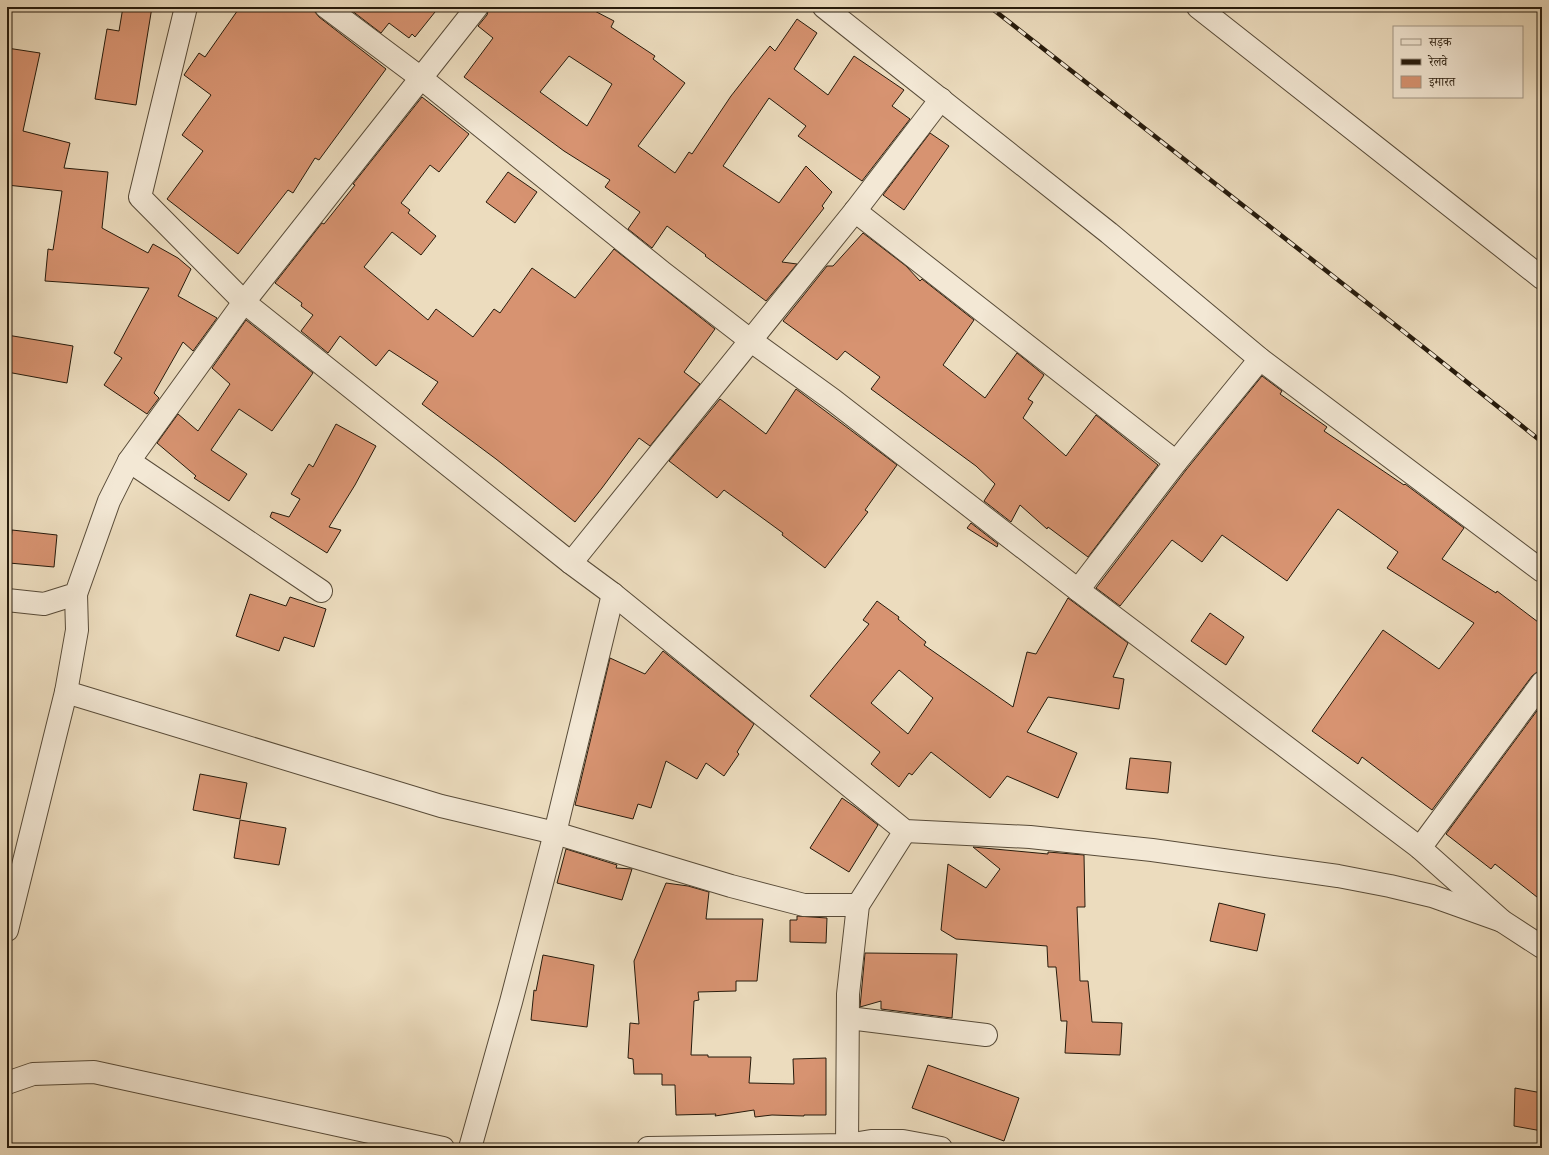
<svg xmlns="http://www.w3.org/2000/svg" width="1549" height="1155" viewBox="0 0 1549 1155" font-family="Cardo,'Noto Serif Devanagari',serif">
	<rect width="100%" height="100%" fill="#ecdcbe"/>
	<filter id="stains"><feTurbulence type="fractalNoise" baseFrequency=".005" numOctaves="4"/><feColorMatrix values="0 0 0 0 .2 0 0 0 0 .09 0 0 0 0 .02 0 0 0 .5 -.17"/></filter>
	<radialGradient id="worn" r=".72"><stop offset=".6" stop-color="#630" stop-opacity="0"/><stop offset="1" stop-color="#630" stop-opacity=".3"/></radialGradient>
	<!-- building -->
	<g fill="#d79371" stroke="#271b0c" fill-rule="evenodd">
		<polygon points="123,7 152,7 136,105 95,99 107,29 119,31"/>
		<polygon points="240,7 314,7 315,12 319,17 386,69 319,160 315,158 293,193 288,190 238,254 167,199 203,151 182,135 211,95 184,75 199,53 205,57"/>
		<polygon points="347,7 439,7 415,37 412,34 409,38 389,23 381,33"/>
		<path d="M489 7H587L614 21 611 27 655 56 653 59 685 83 638 146 675 173 689 152 692 154 731 96 770 46 775 51 797 19 817 33 794 69 828 95 854 56 904 90 892 106 910 119 862 181 798 136 806 126 769 98 723 166 779 203 806 166 832 192 822 206 824 208 782 262 797 264 766 301 705 256 706 255 667 226 652 248 628 229 640 212 605 187 610 180 564 151 464 77 493 38 478 26 487 15ZM569 56 612 84 587 126 540 92Z"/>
		<polygon points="7,48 40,53 23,131 70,143 64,168 108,172 102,228 148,253 153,244 178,258 191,269 178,296 217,318 193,351 183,342 154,393 159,398 147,414 104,385 122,358 114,353 149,288 45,281 48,249 53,250 62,191 7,185"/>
		<polygon points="422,97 469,134 439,172 430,165 401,203 410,210 408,213 436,236 421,255 392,232 364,267 428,320 436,309 473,337 494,309 500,313 532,268 575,298 614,249 715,329 684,372 700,384 650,446 639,438 602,488 575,522 496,459 422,404 438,382 389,350 376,366 340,336 328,353 301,331 313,315 301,306 302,303 275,283 322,223 324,224 355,185 353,184"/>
		<polygon points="930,133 949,146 904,210 883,195"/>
		<polygon points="508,172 537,192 515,223 486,202"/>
		<polygon points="863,233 906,266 920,281 922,279 974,320 943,365 985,398 1017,353 1044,375 1028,399 1033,402 1023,418 1066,456 1096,415 1158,465 1088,557 1048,527 1047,529 1020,505 1011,522 984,501 995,484 976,466 871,389 880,377 845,351 837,360 783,321 827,266 833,266"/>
		<polygon points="246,320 313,373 272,431 239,409 211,450 247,474 229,501 194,478 196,476 157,443 178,414 198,431 230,384 212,368"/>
		<polygon points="7,335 73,346 67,383 7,372"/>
		<polygon points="1262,376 1282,391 1280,394 1327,427 1324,431 1404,485 1405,484 1464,528 1442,559 1496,593 1497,591 1542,625 1542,671 1537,672 1532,676 1432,810 1362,757 1358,764 1312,731 1383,630 1439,669 1474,623 1387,568 1398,552 1338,509 1287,581 1222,535 1202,562 1172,540 1120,606 1096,588 1186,470"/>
		<polygon points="796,389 897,465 865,510 868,512 825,568 782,535 783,533 724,490 717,498 669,461 720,399 766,434"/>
		<polygon points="336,424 376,446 355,485 329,527 341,530 327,553 270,517 272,512 289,517 300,499 291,494 309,464 313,467"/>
		<polygon points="971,523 998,544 997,547 967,528"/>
		<polygon points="12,530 57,535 54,567 9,563"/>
		<polygon points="250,594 286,606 290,597 326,609 314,647 284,637 279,651 236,636"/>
		<path d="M1068 598 1128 643 1113 677 1124 679 1119 709 1048 697 1027 732 1077 753 1058 798 1007 776 990 798 931 752 912 775 909 773 899 787 871 764 880 752 810 696 869 624 863 620 877 601 899 617 898 619 926 642 924 645 1013 707 1027 652 1036 654ZM899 670 933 698 908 734 871 703Z"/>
		<polygon points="1210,613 1244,637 1226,665 1191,641"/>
		<polygon points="663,651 754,724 737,752 739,754 724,776 706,763 697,779 666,761 651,808 638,804 633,819 575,805 610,658 645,674"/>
		<polygon points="1542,704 1542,901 1495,864 1491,869 1446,834"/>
		<polygon points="1130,758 1171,762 1168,793 1126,789"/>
		<polygon points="200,774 247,783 240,819 193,810"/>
		<polygon points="842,798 855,807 878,825 849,872 810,848"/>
		<polygon points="240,820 286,828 279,865 234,858"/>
		<polygon points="973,847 1048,854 1048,852 1084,855 1085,907 1077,907 1080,981 1088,981 1092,1022 1122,1023 1120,1055 1065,1053 1067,1021 1061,1021 1056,967 1048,967 1047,946 956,939 941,930 948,864 986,888 1000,869"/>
		<polygon points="566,849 617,865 616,868 632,869 622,900 557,883"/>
		<polygon points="666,883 688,886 709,892 706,919 763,919 757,981 736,981 736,991 698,992 699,1000 694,1001 691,1055 708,1055 708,1057 751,1057 749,1083 794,1084 793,1059 826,1058 826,1115 804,1115 804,1116 772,1115 755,1117 754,1110 715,1116 716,1114 676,1115 675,1085 662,1085 662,1074 634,1074 633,1059 628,1058 630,1023 639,1024 634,961"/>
		<polygon points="1219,903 1265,914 1257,951 1210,941"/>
		<polygon points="797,916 827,918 826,943 790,942 790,920 797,920"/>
		<polygon points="865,953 957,954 952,1018 881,1009 881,1001 860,1007"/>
		<polygon points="543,955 594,965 587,1027 531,1020 534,990 536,991"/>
		<polygon points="928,1065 1019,1098 1004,1141 912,1108"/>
		<polygon points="1515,1088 1542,1093 1542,1131 1514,1126"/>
	</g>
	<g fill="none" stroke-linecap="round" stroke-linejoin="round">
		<!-- minor casing -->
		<g stroke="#584b38" stroke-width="24">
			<g id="minor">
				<polyline points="186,7 140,197 244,302 571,563 613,594 905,831 1030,837 1152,850 1338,876 1390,886 1432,896 1502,921"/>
				<polyline points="326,7 421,78 662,272 750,340 833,400 1078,590 1420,848 1502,921 1542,947"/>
				<polyline points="824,7 1109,233 1260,359 1542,571"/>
				<polyline points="1198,7 1542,278"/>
				<polyline points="855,211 1176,462"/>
				<polyline points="129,461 321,591"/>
				<polyline points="571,563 855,211 941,99"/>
				<polyline points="1078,590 1176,462 1260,359"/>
				<polyline points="7,600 44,604 76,594 109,501 129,461 244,302 477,7"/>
				<polyline points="66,692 441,806 555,833 731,886 804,905 858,905"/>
				<polyline points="1420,848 1542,683"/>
				<polyline points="7,930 66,692 77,630 76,594"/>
				<polyline points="849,1018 986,1035"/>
				<polyline points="7,1083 33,1074 94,1072 443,1148"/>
				<polyline points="470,1148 511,1002 555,833 613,594"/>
				<polyline points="648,1148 847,1145 871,1141 903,1141 941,1148"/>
				<polyline points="847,1148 848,994 858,905 905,831"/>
			</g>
		</g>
		<!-- minor -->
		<use href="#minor" stroke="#f3e8d5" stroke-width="22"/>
		<!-- rail casing -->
		<g stroke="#271b0c" stroke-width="4.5">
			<polyline id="rail" points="990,7 1403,331 1542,442"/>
		</g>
		<!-- rail -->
		<use href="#rail" stroke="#f3e8d5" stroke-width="3" stroke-dasharray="9" stroke-linecap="butt"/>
	</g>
	<!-- margin -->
	<rect width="1549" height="1155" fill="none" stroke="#ecdcbe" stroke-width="24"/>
	<rect x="8" y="8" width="1533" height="1139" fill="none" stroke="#271b0c" stroke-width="2"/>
	<rect x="12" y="12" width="1525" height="1131" fill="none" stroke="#271b0c"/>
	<!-- legend -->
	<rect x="1393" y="26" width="130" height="72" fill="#f3e8d5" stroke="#a19685"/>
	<rect x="1401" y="39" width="20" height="6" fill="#f3e8d5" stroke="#a19685"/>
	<text x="1429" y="46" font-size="12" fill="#271b0c">सड़क</text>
	<rect x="1401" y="59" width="20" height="6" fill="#271b0c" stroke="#a19685"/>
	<text x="1429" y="66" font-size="12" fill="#271b0c">रेलवे</text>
	<rect x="1401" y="76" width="20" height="12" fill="#d79371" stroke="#a19685"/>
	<text x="1429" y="86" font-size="12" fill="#271b0c">इमारत</text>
	<rect width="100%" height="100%" filter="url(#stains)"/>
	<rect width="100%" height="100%" fill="url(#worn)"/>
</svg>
